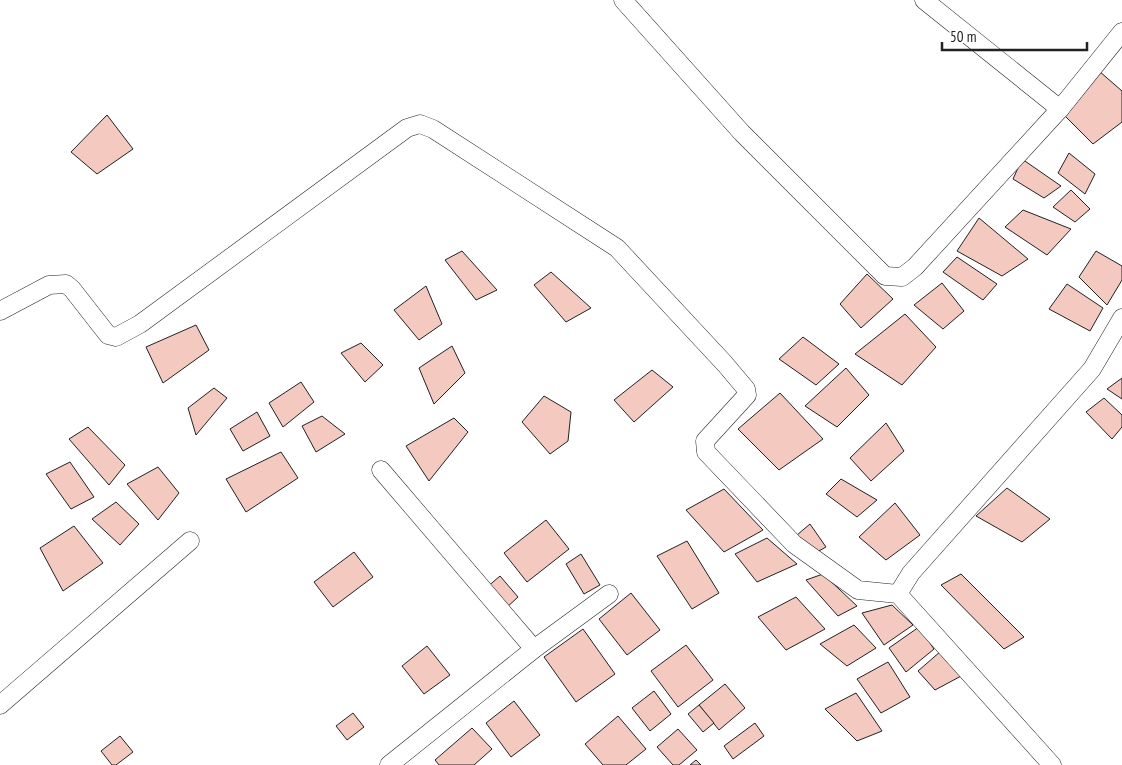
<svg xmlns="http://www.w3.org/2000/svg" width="1122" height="765" viewBox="0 0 1122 765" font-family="'PT Sans Narrow',sans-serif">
	<rect width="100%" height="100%" fill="#fff"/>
	<!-- building -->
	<g fill="#f3c9c0" stroke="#222">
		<polygon points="1099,71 1122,91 1122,122 1093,144 1064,115"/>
		<polygon points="107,115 133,149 97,174 71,152"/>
		<polygon points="1069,153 1095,174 1085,194 1058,173"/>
		<polygon points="1022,159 1061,186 1044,198 1013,179"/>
		<polygon points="1071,190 1090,209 1075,222 1053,207"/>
		<polygon points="1023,210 1071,229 1047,255 1005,227"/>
		<polygon points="979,218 1028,259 1002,276 957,251"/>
		<polygon points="462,251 497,290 476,300 445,260"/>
		<polygon points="1096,251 1122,266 1122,280 1107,305 1079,277"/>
		<polygon points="957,257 997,284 983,300 943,272"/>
		<polygon points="551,272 591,308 566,322 534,285"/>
		<polygon points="867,274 893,299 861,328 840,304"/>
		<polygon points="942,283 964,311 943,329 914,305"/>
		<polygon points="1067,284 1103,308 1090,331 1049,309"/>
		<polygon points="426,286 442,324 419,340 394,310"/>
		<polygon points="905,314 936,347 902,385 855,354"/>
		<polygon points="196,325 209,350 163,383 146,347"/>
		<polygon points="803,337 839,364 816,385 779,359"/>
		<polygon points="361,343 383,365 365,382 341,353"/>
		<polygon points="452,346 465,373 434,404 419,368"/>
		<polygon points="846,368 869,395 837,427 805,406"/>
		<polygon points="652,370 673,387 634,422 614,400"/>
		<polygon points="1122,378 1122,399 1107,389"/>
		<polygon points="301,382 314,402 283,427 269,403"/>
		<polygon points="214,388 227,398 196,435 188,408"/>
		<polygon points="780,393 823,439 779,470 738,429"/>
		<polygon points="544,396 571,412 568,441 550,454 522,422"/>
		<polygon points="1104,398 1122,415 1122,427 1112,439 1086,412"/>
		<polygon points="257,412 270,436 243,451 230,429"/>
		<polygon points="322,416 345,434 316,452 302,426"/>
		<polygon points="454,418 468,432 429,481 406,446"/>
		<polygon points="886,423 904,451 871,481 850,458"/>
		<polygon points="88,427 125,465 109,485 69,439"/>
		<polygon points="281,452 298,478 246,512 226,479"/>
		<polygon points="70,462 94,497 71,509 46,474"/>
		<polygon points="158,467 179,493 158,520 127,484"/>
		<polygon points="841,479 877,500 857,517 826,494"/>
		<polygon points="1007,488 1050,519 1022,542 976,516"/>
		<polygon points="724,489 763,530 724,552 686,510"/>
		<polygon points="116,502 139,524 120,545 92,519"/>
		<polygon points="895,503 920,535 886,560 859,537"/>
		<polygon points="546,520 569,549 527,582 504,553"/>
		<polygon points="810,524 826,547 817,552 797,535"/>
		<polygon points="74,526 103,563 63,591 40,548"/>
		<polygon points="767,538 797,564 757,582 735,554"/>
		<polygon points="687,541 719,593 692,609 657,556"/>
		<polygon points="354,552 373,577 333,607 314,582"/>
		<polygon points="581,554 600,585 584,594 566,564"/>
		<polygon points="823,574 857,606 838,616 806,580"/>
		<polygon points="961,574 1024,637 1004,649 941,585"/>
		<polygon points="500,576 518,597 505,609 486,588"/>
		<polygon points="631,593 660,630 627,655 599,619"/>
		<polygon points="796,597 825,629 786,650 758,617"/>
		<polygon points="892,605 913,625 884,645 862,613"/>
		<polygon points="854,625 876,648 847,666 820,644"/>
		<polygon points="919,627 934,649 906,672 889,648"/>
		<polygon points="583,629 615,674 576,702 544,657"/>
		<polygon points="686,645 713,680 678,707 651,671"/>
		<polygon points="427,646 450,675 424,694 402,666"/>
		<polygon points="941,651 963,675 935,690 918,671"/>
		<polygon points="888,662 910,697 881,713 857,679"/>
		<polygon points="725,684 745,708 719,730 699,705"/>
		<polygon points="654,691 671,714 650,731 632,708"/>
		<polygon points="856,693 882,731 857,741 825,709"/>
		<polygon points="514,701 540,735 511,757 486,723"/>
		<polygon points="699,705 714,723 703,732 688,714"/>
		<polygon points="353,713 364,727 347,740 336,726"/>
		<polygon points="618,716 646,749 626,765 603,765 585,744"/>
		<polygon points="755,723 764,736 733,759 724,746"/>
		<polygon points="472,728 492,749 474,765 439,765 435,760"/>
		<polygon points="678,729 697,750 679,765 673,765 657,747"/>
		<polygon points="120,736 133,752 116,765 112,765 101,751"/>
		<polygon points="696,760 701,765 690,765"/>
	</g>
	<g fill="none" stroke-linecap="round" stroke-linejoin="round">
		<!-- street casing -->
		<g stroke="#222" stroke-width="19">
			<g id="street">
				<polyline points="623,0 742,133 885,276 902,277 915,267 1060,109 1122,32"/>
				<polyline points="924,0 1060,109"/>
				<polyline points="0,311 49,285 66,284 72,289 108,335 116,337 140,324 407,128 420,124 433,129 617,248 725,364 746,389 747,395 705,441 706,452 794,544 858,590 898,594 1052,765"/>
				<polyline points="381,470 534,649"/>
				<polyline points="898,594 911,573 1092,369 1122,318"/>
				<polyline points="0,705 190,541"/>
				<polyline points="389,765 534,649 609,594"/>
			</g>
		</g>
		<!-- street -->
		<use href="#street" stroke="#fff" stroke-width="18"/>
	</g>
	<!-- scale -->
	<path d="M942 42v8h145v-8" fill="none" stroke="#222222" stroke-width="2.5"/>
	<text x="950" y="42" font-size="15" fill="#222222" stroke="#ffffff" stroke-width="4" paint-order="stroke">50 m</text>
</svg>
